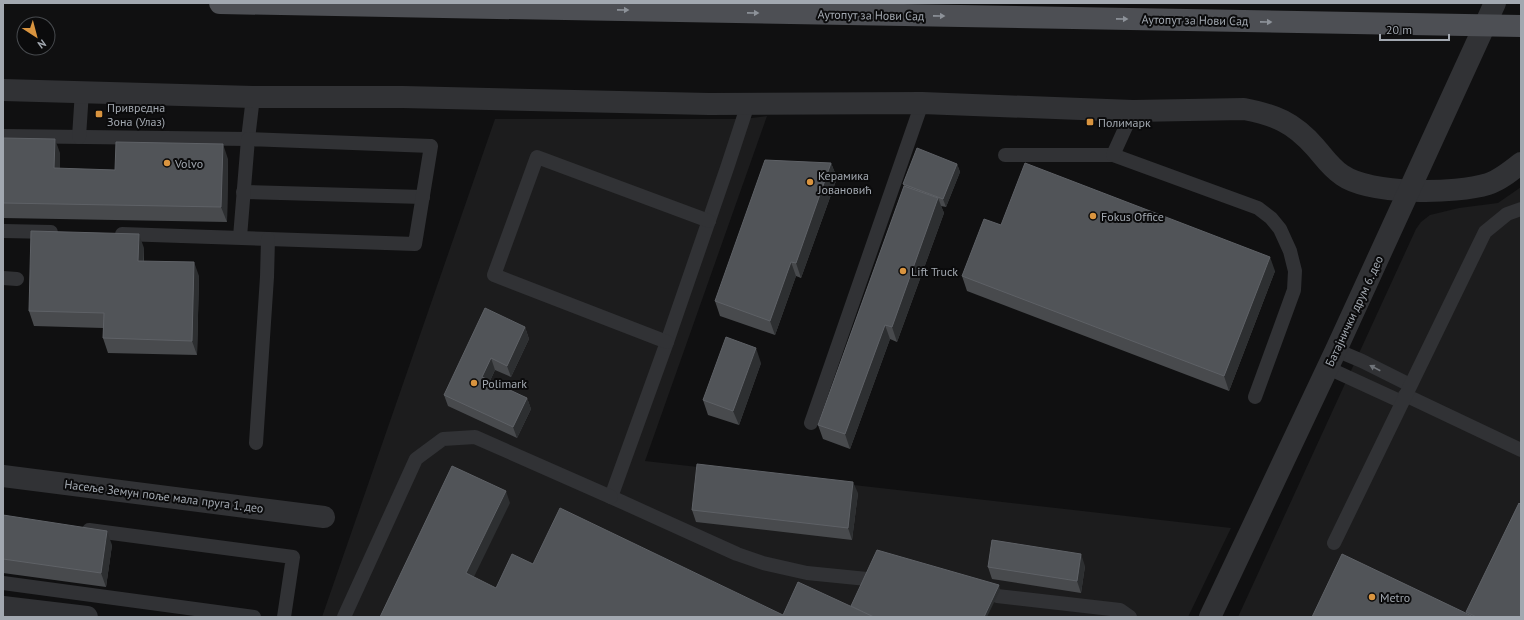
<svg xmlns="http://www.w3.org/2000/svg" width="1524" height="620" viewBox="0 0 1524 620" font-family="'PT Sans',sans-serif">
	<rect width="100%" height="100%" fill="#101011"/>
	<!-- built -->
	<g fill="#1c1c1d">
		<polygon points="767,116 645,461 1231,528 1188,617 322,617 495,119 744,119"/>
		<polygon points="1521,187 1521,617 1238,617 1416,229 1421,222 1430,215 1459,208 1498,203"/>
	</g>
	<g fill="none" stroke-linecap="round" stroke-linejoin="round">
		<!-- service -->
		<g stroke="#313235" stroke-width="14">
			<polyline points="748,104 727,168 667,342 611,497 737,554 763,563 807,573 867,579"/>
			<polyline points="3,136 248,139 253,97"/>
			<polyline points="79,137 82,91"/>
			<polyline points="1005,155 1113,155 1258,208 1271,218 1280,229 1290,251 1295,271 1294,290 1255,397"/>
			<polyline points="1113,155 1133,111"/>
			<polyline points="243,192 423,197"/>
			<polyline points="4,231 51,232"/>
			<polyline points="122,234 415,244 431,146 248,139 240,237"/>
			<polyline points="3,278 17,279"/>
			<polyline points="667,342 494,275 537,157 709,221"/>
			<polyline points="1336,350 1362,361 1410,385"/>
			<polyline points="1328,368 1402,402"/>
			<polyline points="1405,395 1521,450"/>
			<polyline points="811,423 922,103"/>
			<polyline points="256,443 267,277 268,239"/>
			<polyline points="89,530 293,557 284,617"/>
			<polyline points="1334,543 1485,232 1507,214 1521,209"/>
			<polyline points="3,583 254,617"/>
			<polyline points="997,596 1120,610 1130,617"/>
			<polyline points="344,617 416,459 443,439 475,437 611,497"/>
		</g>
		<!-- minor -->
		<g stroke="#313235" stroke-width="22">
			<path d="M3 90 253 97H403L709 104 922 103 1133 111 1244 109C1275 115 1293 122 1315 147 1323 156 1331 168 1342 175 1370 195 1456 194 1488 184 1500 180 1511 171 1521 163"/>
			<polyline points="3,476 324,517"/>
			<polyline points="3,607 87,617"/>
		</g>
		<!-- tertiary -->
		<polyline stroke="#313235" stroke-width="22" points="1210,617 1336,350 1495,3"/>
		<!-- primary -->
		<polyline stroke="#4d4f54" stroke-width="22" points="220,3 1521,26"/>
	</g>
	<!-- wall -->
	<g fill="#484a4d">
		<polygon points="3,138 60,153 60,169 115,170 228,159 227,222 3,218"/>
		<polygon points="831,163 837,178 801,278 796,276 775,335 720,316 715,301"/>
		<polygon points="957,164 960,172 946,207 941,206 944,213 897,342 890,339 850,449 823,439 818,425 904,186 903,184"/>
		<polygon points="1001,225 1275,271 1229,391 967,291 962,276"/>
		<polygon points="144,248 144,261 199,276 197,355 108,353 103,338 103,328 34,326 29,311"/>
		<polygon points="525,327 529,339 511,377 495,370 490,381 527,398 531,409 517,438 448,406 444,395"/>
		<polygon points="761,363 739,425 708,415 703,400"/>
		<polygon points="858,493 852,540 696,522 692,510"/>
		<polygon points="3,515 112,545 106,587 3,573"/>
		<polygon points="1085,566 1081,593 992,579 988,567"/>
	</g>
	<!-- shaded-wall -->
	<g fill="#2d2f31">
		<polygon points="55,139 60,153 60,183 54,168"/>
		<polygon points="223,144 228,159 227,222 221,207"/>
		<polygon points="831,163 837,178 801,278 796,263"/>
		<polygon points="957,164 960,172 946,207 943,199"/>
		<polygon points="938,198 944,213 897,342 892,327"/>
		<polygon points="139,234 144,248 143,275 138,261"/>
		<polygon points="1270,257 1275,271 1229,391 1224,376"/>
		<polygon points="194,262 199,276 197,355 192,341"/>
		<polygon points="791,262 796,276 775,335 770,321"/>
		<polygon points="885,325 890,339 850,449 845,434"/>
		<polygon points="525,327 529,339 511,377 507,366"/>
		<polygon points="756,348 761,363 739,425 733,411"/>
		<polygon points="491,358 495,370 486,389 482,377"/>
		<polygon points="527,398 531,409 517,438 513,427"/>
		<polygon points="853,482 858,493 852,540 848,528"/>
		<polygon points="506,491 510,503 470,585 466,573"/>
		<polygon points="107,531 112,545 106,587 101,573"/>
		<polygon points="1081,554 1085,566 1081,593 1077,581"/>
		<polygon points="999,585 1000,590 987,617 984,617"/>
	</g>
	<!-- building -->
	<g fill="#515458" stroke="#5e6166">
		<polygon points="3,138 55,139 54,168 115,170 116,142 223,144 221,207 3,203"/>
		<polygon points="917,148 957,164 943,199 903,184"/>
		<polygon points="765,160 831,163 796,263 791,262 770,321 715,301"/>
		<polygon points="1025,163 1270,257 1224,376 962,276 984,219 1001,225"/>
		<polygon points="904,186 938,198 892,327 885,325 845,434 818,425"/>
		<polygon points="31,231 139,234 138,261 194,262 192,341 103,338 104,313 29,311"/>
		<polygon points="485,308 525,327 507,366 491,358 482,377 527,398 513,427 444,395"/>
		<polygon points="726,337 756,348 733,411 703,400"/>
		<polygon points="697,464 853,482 848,528 692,510"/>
		<polygon points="452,466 506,491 466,573 496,588 512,554 533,564 560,508 783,615 798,582 874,617 380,617"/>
		<polygon points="1519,503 1521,505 1521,617 1476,617 1466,612"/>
		<polygon points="3,515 107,531 101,573 3,559"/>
		<polygon points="992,540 1081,554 1077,581 988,567"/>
		<polygon points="877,550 999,585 984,617 874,617 851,606"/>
		<polygon points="1342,554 1474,617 1312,617"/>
	</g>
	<!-- one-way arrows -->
	<defs><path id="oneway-solid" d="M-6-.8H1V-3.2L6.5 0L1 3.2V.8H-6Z"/></defs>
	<g fill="#8d9299">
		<use href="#oneway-solid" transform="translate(623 10) rotate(1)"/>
		<use href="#oneway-solid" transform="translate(753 13) rotate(1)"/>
		<use href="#oneway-solid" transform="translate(939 16) rotate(1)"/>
		<use href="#oneway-solid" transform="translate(1122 19) rotate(1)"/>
		<use href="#oneway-solid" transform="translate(1266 22) rotate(1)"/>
	</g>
	<use fill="#6f7379" href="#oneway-solid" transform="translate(1375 368) rotate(-153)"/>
	<!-- markers -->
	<g fill="#d9943f" stroke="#0b0b0c" stroke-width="1.5">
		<rect x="95" y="110" width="8" height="8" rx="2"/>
		<rect x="1086" y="118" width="8" height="8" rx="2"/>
		<circle cx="167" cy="163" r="4"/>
		<circle cx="810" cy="182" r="4"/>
		<circle cx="1093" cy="216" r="4"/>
		<circle cx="903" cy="271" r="4"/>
		<circle cx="474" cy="383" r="4"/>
		<circle cx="1372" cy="597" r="4"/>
	</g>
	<g text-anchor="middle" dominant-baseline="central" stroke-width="4" stroke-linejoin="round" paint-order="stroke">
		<!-- street labels -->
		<g font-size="12" fill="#a2a8b0" stroke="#0b0b0c">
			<text transform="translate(871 15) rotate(1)">Аутопут за Нови Сад</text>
			<text transform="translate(1195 20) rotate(1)">Аутопут за Нови Сад</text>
			<text transform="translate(1354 311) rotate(-65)">Батајнички друм 6. део</text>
			<text transform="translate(164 496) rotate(7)">Насеље Земун поље мала пруга 1. део</text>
		</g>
		<!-- poi labels -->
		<g font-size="12" fill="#a2a8b0" stroke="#0b0b0c" text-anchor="start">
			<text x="107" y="107">Привредна<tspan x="107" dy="14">Зона (Улаз)</tspan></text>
			<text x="1098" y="122">Полимарк</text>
			<text x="175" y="163">Volvo</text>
			<text x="818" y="175">Керамика<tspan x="818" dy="14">Јовановић</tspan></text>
			<text x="1101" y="216">Fokus Office</text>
			<text x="911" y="271">Lift Truck</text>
			<text x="482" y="383">Polimark</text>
			<text x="1380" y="597">Metro</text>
		</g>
	</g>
	<!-- border -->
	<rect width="1524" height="620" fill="none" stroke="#a2a8b0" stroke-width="8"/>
	<!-- north arrow -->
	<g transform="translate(36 36) rotate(144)"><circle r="19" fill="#0b0b0c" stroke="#474a4e"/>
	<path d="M0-3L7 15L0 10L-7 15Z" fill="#d9943f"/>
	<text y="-6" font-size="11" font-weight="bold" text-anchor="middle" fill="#a2a8b0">N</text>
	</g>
	<!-- scale -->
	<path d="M1380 34v6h69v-6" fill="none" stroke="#a2a8b0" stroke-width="2"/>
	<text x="1386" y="34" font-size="12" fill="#a2a8b0" stroke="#0b0b0c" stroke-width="3" paint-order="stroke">20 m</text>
</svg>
